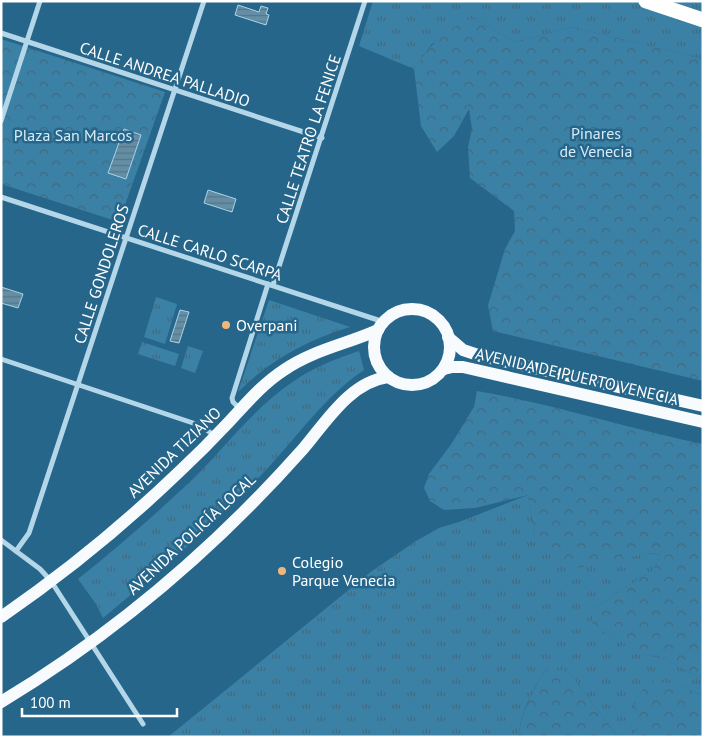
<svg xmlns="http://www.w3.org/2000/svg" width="704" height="738" viewBox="0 0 704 738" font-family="'PT Sans',sans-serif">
	<defs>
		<pattern id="grass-tufts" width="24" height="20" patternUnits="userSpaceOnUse" patternTransform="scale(1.25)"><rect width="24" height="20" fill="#3b81a6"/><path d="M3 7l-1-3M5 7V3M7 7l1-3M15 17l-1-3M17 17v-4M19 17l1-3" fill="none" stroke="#43697e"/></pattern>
		<pattern id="forest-crowns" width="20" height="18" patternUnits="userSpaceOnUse" patternTransform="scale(1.25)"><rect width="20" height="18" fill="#3b81a6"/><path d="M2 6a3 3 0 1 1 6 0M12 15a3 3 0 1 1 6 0" fill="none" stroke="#43697e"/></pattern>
		<pattern id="water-rules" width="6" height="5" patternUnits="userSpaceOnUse" patternTransform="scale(1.25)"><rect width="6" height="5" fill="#638ea5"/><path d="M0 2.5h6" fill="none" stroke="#5a7481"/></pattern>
	</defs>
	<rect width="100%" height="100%" fill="#26668a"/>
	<!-- grass -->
	<g fill="url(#grass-tufts)">
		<polygon points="373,1 703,1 703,59 572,27 515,42 473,18 432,44 414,69 359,46"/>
		<polygon points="156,297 177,304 165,344 144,337"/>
		<path d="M269 300 350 327C307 340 270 360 238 392Z"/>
		<polygon points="142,342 179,354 175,366 138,354"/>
		<polygon points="188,346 203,351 195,373 181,368"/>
		<path d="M359 351 364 370C325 396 298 436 266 470 215 524 160 571 103 618L96 604 78 579C118 547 156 514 193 479 226 446 255 407 294 381 314 367 336 359 359 351Z"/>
		<path d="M528 495 535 538 661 555 654 569 593 609 643 654 665 659 694 675 703 678V696L679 685 634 703 641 720V725L630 737H618L565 667 562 670H545C534 689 519 714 519 737H168L372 571 416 541 439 528 459 522Z"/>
	</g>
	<!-- forest -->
	<g fill="url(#forest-crowns)">
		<path d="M473 18 515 42 572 27 703 59V381L493 331 488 305 505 249 515 231 514 211 470 178 468 147 472 129 469 109 454 136 437 152 421 126 414 69C433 42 442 31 473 18Z"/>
		<polygon points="1,39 165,92 119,222 1,184"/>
		<path d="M477 391C553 404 627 428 703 444V678L694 675 665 659 643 654 592 625 593 609 654 569 661 555 649 553 569 570 557 561 535 538 528 495 475 508 444 510 430 501 424 488 429 474 452 443 474 407Z"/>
		<path d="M565 667 618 737H519C519 715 535 688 545 670H562Z"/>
		<polygon points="649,680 679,685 703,696 703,737 630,737 641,725 641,720 634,703"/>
	</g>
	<!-- water -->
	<g fill="url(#water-rules)" stroke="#a8d4ea">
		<polygon points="238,5 259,12 261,6 268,8 266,14 269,15 266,25 235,15"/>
		<polygon points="124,129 141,135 126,179 108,173"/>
		<polygon points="208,190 236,199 232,212 204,203"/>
		<polygon points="1,287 23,294 18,308 1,303"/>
		<polygon points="180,310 189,312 179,343 170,341"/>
	</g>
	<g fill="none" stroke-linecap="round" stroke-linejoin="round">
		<!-- street -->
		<g stroke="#b3d7e9" stroke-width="5">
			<polyline points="1,33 322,138"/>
			<polyline points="1,121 40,1"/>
			<polyline points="1,197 384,322"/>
			<polyline points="273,285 365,1"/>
			<polyline points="1,359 199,425 214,435"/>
			<polyline points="240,409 233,402 232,398 268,284"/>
			<polyline points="1,540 40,569 51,581 143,724"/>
			<polyline points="16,551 29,533 204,1"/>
		</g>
		<!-- primary -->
		<g stroke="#f7fbfe" stroke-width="12">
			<circle cx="412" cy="347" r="38"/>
			<polyline points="448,337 463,350 481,356 703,406"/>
			<polyline points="444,369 452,367 463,367 703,422"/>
			<path d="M1 617C65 573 125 524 181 470 196 456 212 440 226 425 245 405 261 385 284 370 313 350 347 344 378 330"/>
			<path d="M1 702C114 634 216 547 303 449 326 422 350 382 388 377"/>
		</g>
		<!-- highway -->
		<polyline stroke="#fff" stroke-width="15" points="646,1 703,20"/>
	</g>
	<!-- markers -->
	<g fill="#f2b778" stroke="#26668a" stroke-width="2">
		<circle cx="226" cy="325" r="5"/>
		<circle cx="282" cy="571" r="5"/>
	</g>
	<g text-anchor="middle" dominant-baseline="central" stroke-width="5" stroke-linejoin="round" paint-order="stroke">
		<!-- street labels -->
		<g font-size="16" fill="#fff" stroke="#26668a">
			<text transform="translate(165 74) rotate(18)">CALLE ANDREA PALLADIO</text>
			<text transform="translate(308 139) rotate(-72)">CALLE TEATRO LA FENICE</text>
			<text transform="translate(210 252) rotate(18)">CALLE CARLO SCARPA</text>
			<text transform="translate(101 274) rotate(-72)">CALLE GONDOLEROS</text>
			<text transform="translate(577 376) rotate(13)">AVENIDA DE PUERTO VENECIA</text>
			<text transform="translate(174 452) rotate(-44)">AVENIDA TIZIANO</text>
			<text transform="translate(191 534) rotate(-43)">AVENIDA POLICÍA LOCAL</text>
		</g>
		<!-- park labels -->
		<g font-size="16" fill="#d7ecf7" stroke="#26668a">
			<text x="596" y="133">Pinares<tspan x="596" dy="18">de Venecia</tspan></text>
			<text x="73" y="135">Plaza San Marcos</text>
		</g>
		<!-- poi labels -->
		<g font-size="16" fill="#fff" stroke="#26668a" text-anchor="start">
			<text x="236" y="325">Overpani</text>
			<text x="292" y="562">Colegio<tspan x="292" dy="18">Parque Venecia</tspan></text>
		</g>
	</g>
	<!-- border -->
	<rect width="704" height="738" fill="none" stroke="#ffffff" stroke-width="5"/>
	<!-- scale -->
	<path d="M22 708v8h155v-8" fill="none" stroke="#ffffff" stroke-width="2.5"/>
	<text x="30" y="708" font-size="15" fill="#ffffff" stroke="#26668a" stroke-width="4" paint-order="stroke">100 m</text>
</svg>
